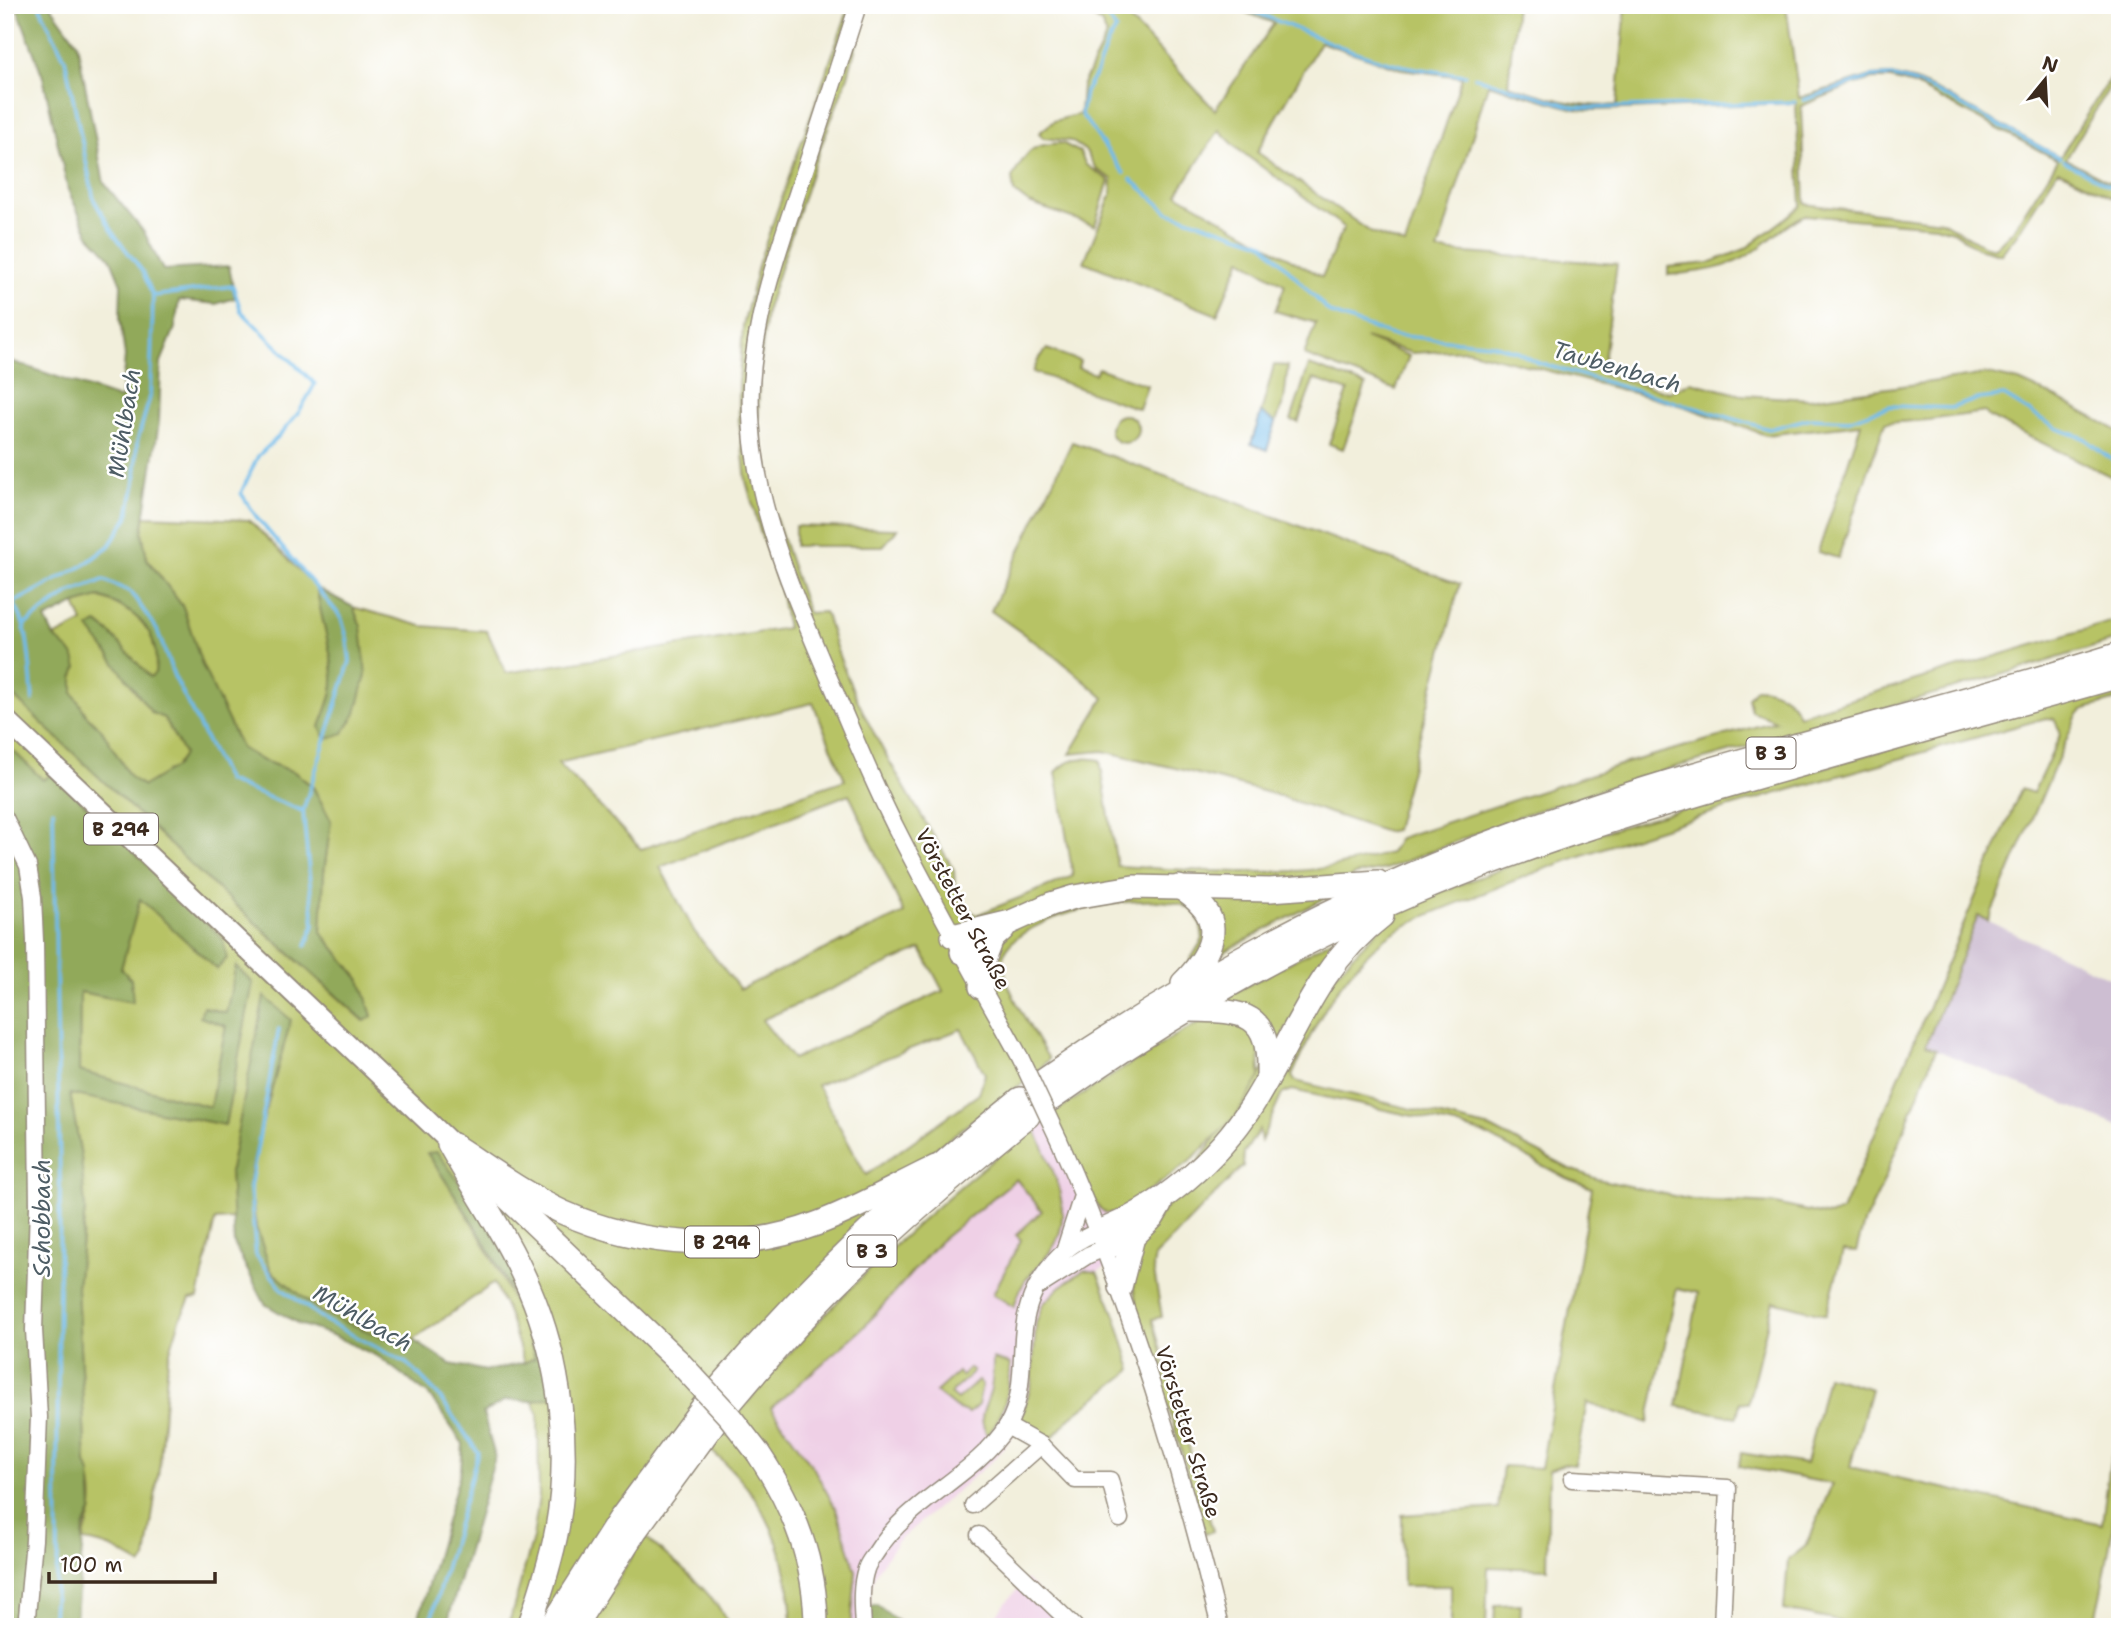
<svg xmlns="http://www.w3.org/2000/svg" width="2125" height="1632" viewBox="0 0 2125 1632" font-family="'Shantell Sans',sans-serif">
	<rect width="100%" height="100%" fill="#fff"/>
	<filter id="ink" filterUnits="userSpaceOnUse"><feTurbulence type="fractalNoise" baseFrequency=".0143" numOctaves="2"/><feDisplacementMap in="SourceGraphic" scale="14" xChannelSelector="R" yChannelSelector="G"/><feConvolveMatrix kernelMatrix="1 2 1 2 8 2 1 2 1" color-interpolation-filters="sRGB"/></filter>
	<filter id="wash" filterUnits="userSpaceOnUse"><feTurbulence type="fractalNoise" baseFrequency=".00686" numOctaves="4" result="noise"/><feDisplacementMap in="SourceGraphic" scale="28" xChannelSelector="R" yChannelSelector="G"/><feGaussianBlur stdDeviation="1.57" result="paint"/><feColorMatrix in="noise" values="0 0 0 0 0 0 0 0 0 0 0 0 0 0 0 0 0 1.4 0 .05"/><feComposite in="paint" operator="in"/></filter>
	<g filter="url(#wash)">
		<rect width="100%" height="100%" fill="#f2efdc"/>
		<!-- built -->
		<g fill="#efd0e6">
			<polygon points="1042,1121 1123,1210 1154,1188 1167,1208 1134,1252 1097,1272 1083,1270 1034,1338 1032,1382 1021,1418 1025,1421 994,1459 897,1542 876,1572 871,1589 869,1627 851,1627 856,1571 850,1556 771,1408 862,1329 939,1242 1016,1179 1042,1211 1016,1235 1021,1240 993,1294 1014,1306 1024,1283 1046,1258 1062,1207 1057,1182 1034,1127"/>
			<polygon points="1026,1579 1075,1627 986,1627"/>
		</g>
		<!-- industrial -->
		<polygon fill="#cdbed2" points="1978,916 2120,983 2120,1127 1925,1045"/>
		<!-- green -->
		<g fill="#b7c365" stroke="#797642" stroke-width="2" fill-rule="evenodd">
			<path d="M850 5H867L848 76 813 167 766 312 759 378 758 425 769 499 808 613 824 612 827 617C849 705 908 792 954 870 955 896 954 901 977 915L1073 876 1056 772C1071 757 1079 757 1100 760L1117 866C1176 869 1235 874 1294 871 1327 870 1358 861 1390 853L1399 838 1629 762 1776 721 1751 711 1748 698 1756 688C1775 688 1792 698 1799 715L2120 619V639L2018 670 1637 778 1520 816 1386 869 1354 875 1342 889 1181 975 1203 939C1201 929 1201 917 1192 910 1160 885 1011 914 1003 958 999 980 1037 1039 1049 1059L1037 1072 894 1180 895 1196 544 1627H508L533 1538 539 1496 538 1413 533 1401 552 1396 513 1268 428 1154C472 1219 510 1283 535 1358L524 1363 509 1315 494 1283 413 1340 382 1337 321 1312 271 1271 256 1227 249 1182 262 1125 265 996 230 1170 233 1219 215 1220 198 1298 190 1299 180 1319 168 1358 160 1462 146 1559 141 1566C123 1552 107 1544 84 1541 84 1529 91 1520 92 1508 94 1494 91 1476 86 1463L77 1288 85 1209 81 1156 70 1093 225 1125 252 984 226 1013 203 1007 226 1026 210 1107 79 1071 80 992 132 1002 121 969 140 898 217 969 227 958 5 743V688L200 873 364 1021 372 1016 360 980 321 932 324 872 331 821 313 787 294 772 261 760 241 748 202 665 183 607 147 559 142 532 145 516 249 520 317 588C319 617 338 665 332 691 330 703 324 715 320 727L361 627 353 607 422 626 487 631 506 673 787 628 780 589 761 535 746 481 739 419V382L743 326 759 262ZM813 703 845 780 641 849 558 763ZM849 794 904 913 740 989 694 931 660 867ZM921 949 943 991 793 1059 762 1020ZM961 1029 985 1074 979 1094 866 1175 817 1085Z"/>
			<path d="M1076 5H1113L1139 29 1215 110 1274 23 1226 5H1516L1508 85C1545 96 1579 109 1617 105L1626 5H1786L1799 98 1871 76 1891 75 1916 81 1938 91 2060 157 2120 62V70L2066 159 2120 187V201L2058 170 2017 234 2001 254 1977 248 1955 232 1936 226 1805 215C1785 224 1770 241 1752 253 1727 270 1697 272 1668 275V267L1709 263 1745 249 1799 208 1801 205 1796 103 1594 110 1575 109 1488 84 1438 251 1617 264 1602 374 1669 392 1691 382 1742 395 1809 399 1988 374 2019 381 2057 398 2120 432V481L1989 417 1985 412 1928 420 1885 423 1838 558 1818 552 1861 424 1766 435 1677 404 1467 350 1412 353 1365 338 1409 356 1396 390 1304 355 1316 323 1275 311 1285 285 1241 259 1217 315 1084 262 1111 195 1112 179 1096 169 1086 151 1071 141 1043 138 1039 133 1054 121 1080 114 1082 86 1107 35 1101 23ZM1320 42 1402 69 1462 77 1405 245 1372 233 1257 152ZM1873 79H1891L1914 85 2058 160 2013 230 1995 248 1983 245 1942 221 1805 204 1801 106 1852 85ZM1219 130 1239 150 1344 227 1322 277 1177 194Z"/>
			<path d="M1062 143 1080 152 1086 165 1109 180 1095 226 1029 203 1014 192 1012 178C1028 151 1029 144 1062 143Z"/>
			<polygon points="1047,349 1080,361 1078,368 1095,374 1098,368 1147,385 1139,409 1033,372 1038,360"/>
			<polygon points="1274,365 1288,366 1284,401 1276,422 1261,413"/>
			<polygon points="1309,365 1366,385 1343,449 1329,444 1348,391 1314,379 1298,422 1291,420"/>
			<circle cx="1124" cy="429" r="14"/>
			<path d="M1072 442C1202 489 1330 539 1460 584L1395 830 1386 832 1273 794 1179 769 1103 751 1070 754 1104 698 1059 659 991 611Z"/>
			<polygon points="795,526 892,529 898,529 883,546 795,546"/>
			<path d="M98 597C137 610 161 631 155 673L149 678 110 633 98 623 132 687 152 713 164 718 184 754 175 767 142 787 130 777 102 730 87 716 73 693V678L77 668 54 637 83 622 75 604Z"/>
			<path d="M2120 681V699L2082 710 2077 715 1988 921 1978 916 1926 1045 1936 1049 1880 1190 1864 1223 1856 1252 1843 1251 1826 1315 1773 1301 1748 1403 1740 1402 1737 1417 1677 1406 1699 1293 1677 1288 1648 1423 1587 1403 1575 1465 1564 1464 1549 1470 1547 1569 1488 1567 1486 1627H1451V1586H1403L1402 1515 1498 1508 1503 1466 1541 1468 1592 1188 1566 1178 1484 1134 1455 1125 1292 1090 1282 1094 1261 1141 1259 1130 1244 1153 1243 1166 1155 1256 1153 1266 1162 1317 1152 1319 1213 1531 1205 1534C1191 1483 1176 1433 1161 1383 1148 1341 1127 1298 1134 1252L1323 987 1390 917 1416 901 1583 838ZM2046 718 2054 719 2060 731 2059 738 2033 793 2021 789 1842 1211 1829 1216 1776 1204 1692 1200 1597 1179 1568 1168 1491 1128 1295 1081 1292 1076C1314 1025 1335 983 1377 945 1402 921 1458 904 1491 890 1670 817 1860 771 2046 718Z"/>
			<polygon points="1341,935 1339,942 1280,1039 1275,1039 1222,999"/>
			<polygon points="1223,1015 1259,1033 1260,1077 1236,1116 1189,1162 1123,1210 1107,1214 1098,1207 1053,1113 1173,1037 1206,1019"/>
			<path d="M1034 1127C1049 1161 1074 1205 1056 1242 1048 1258 1035 1268 1025 1281 1020 1288 1017 1298 1014 1307L993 1294 1021 1240 1016 1235 1042 1211 1016 1179 939 1242 862 1329 771 1408 813 1467 836 1509 856 1571 851 1627H792C790 1554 767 1496 710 1450 779 1358 861 1273 947 1198 975 1173 1005 1150 1034 1127Z"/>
			<polygon points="1084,1270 1097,1272 1116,1318 1132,1370 1071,1417 1050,1440 1021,1418 1032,1382 1036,1323 1043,1304 1060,1287"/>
			<path d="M993 1359 1010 1364C1008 1394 1006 1411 988 1436 975 1415 987 1408 991 1388 993 1379 993 1368 993 1359Z"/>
			<polygon points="969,1368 973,1372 950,1394 957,1400 978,1381 982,1385 978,1405 969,1413 956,1408 936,1392 958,1372 961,1376"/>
			<path d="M1827 1376 1871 1389 1850 1467 2102 1524 2110 1463 2120 1426C2120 1493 2109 1562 2093 1627H1867L1784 1610 1788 1560 1807 1545 1832 1484 1739 1466 1741 1453 1806 1464Z"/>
			<path d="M645 1536C674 1564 713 1589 730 1627H588Z"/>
			<polygon points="1521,1604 1520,1627 1494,1627 1495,1605"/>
		</g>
		<!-- forest -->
		<g fill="#91a95a" stroke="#666a3c" stroke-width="2" fill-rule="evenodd">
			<path d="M16 5H50L77 43 104 183 144 232 163 270 229 266 235 298 216 304 179 300 175 328 161 362 159 422 142 532 147 559 183 607 202 665 241 748 261 760 294 772 313 787 331 821 324 872 321 932 360 980 372 1016 365 1021 200 873 5 688V359L121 399 125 356 120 319 121 284 110 257 89 235 68 190 43 77ZM99 597C137 610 161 631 155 673L150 677 110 633 97 623 89 628 152 713 164 718 184 754 175 767 143 786 130 777 102 730 87 716 73 693V678L77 668 73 654 54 637 45 619 75 604Z"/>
			<path d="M317 588 353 607 361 627 366 675 356 713 343 733 326 739 320 727C324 715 330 703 332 691 338 665 319 617 317 588Z"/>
			<polygon points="5,743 43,780 53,773 222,938 227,958 217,969 140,899 121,969 131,979 133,1002 80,992 79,1071 210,1107 226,1026 200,1017 203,1007 226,1013 236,966 253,983 225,1125 70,1094 81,1156 85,1209 77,1288 86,1463 90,1473 92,1510 84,1528 75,1627 5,1627"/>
			<path d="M264 996 291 1020 262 1125 249 1182 256 1227 271 1271 321 1312 382 1337 413 1340 450 1364 487 1371 524 1363 535 1358C516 1283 470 1217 427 1153L437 1152C478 1206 519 1266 538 1332 544 1353 548 1375 553 1396L533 1401 506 1400 483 1413 495 1457 446 1627H416L461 1469 463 1444 429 1395 379 1357 332 1335 299 1324 265 1304 234 1244 230 1170Z"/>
			<polygon points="877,1605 905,1627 869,1627 869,1607"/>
		</g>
		<!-- water -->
		<polygon fill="#71bcea" stroke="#567384" stroke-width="2" points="1261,413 1276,422 1267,450 1251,444"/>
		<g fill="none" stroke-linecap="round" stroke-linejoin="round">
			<!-- stream -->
			<g stroke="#71bcea" stroke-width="3.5">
				<polyline points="1083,5 1105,15 1116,29 1106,46 1096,73 1085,92 1081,114 1124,173"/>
				<path d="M1237 5C1291 25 1344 52 1400 65 1421 70 1443 72 1465 75"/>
				<polyline points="1475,77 1574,107 1593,108 1795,102"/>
				<polyline points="1804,100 1872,77 1891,76 1916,83 1939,93 2060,158"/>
				<polyline points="2064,161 2120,191"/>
				<polyline points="1131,179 1168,212 1263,243 1330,313 1391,335 1491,344 1516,351 1536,362 1769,429 1811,418 1849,420 1890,406 1951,408 1978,399 2004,396 2056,428 2084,438 2120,466"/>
				<polyline points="153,296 233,286 241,311 315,384 299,412 279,436 258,456 241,493 258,519 341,617 347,638 350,661 303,811"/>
				<path d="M5 593C32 618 29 667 33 701"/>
				<polyline points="15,602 84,565 109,546 128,517 135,482 137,442 150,397 153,296 143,272 114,234 94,200 65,59 39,5"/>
				<polyline points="24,625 69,593 104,580 131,592 157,630 174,676 227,781 303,811 314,925 306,946"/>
				<polyline points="279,1029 250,1187 256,1255 282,1289 326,1321 408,1364 438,1395 478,1452 429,1627"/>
				<polyline points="52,1627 58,1556 57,1480 60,1184 53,810"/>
			</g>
		</g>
	</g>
	<g filter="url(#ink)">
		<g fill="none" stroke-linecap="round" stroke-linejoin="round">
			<!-- minor casing -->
			<g stroke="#968c7d" stroke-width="19">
				<g id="minor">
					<path d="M858 5C838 68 818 131 797 194 776 257 755 318 751 385 746 488 790 586 829 678 851 728 871 779 896 828 935 905 978 981 1020 1057"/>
					<polyline points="5,818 28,866 33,897 35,941 38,1206 34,1330 39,1417 34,1540 26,1627"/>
					<path d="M1059 1140C1129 1297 1179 1460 1220 1627"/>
					<polyline points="1065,1249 1082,1196"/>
					<polyline points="1041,1285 1088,1255 1105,1248"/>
					<polyline points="1007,1426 1041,1445 1075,1480 1110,1480 1120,1519"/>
					<polyline points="1572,1479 1728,1488 1722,1627"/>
					<polyline points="973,1505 1041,1445"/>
					<polyline points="979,1535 1075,1627"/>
					<path d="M863 1627C862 1609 860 1586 866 1569 868 1562 874 1556 877 1551 909 1500 976 1475 1007 1426 1025 1396 1020 1361 1024 1328 1029 1285 1058 1246 1098 1232"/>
				</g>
			</g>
			<!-- major casing -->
			<g stroke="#968c7d" stroke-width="23">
				<polyline id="major" points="5,719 453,1145"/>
			</g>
			<!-- highway casing -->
			<g stroke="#968c7d" stroke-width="26">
				<g id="highway">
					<path d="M1179 887C1187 892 1195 898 1201 905 1226 931 1203 963 1183 983"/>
					<polyline points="953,936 1011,922 1051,904 1074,897 1133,887 1270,890 1378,882"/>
					<polyline points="962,952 992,939 1003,929"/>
					<polyline points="981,987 983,963 992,939"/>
					<path d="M1189 1010C1245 1011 1270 1011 1268 1076"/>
					<path d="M1043 1081C1188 980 1342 897 1508 836 1707 761 1917 718 2120 654"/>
					<path d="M1051 1099C1145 1033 1243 973 1346 924 1479 860 1620 816 1761 776 1881 742 2000 709 2120 676"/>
					<path d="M449 1144C475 1191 508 1238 529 1288 561 1362 571 1450 557 1529 551 1562 540 1595 529 1627"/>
					<path d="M453 1145C489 1168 524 1194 562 1212 640 1247 736 1254 816 1224 857 1209 896 1186 936 1167"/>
					<polyline points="491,1182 678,1361"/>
					<path d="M1098 1232C1160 1209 1217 1160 1253 1104 1295 1037 1316 966 1382 916"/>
					<polyline points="1105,1248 1133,1237"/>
					<polyline points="1120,1287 1133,1237 1153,1217 1160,1205"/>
					<path d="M718 1389C810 1282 910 1187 1020 1099"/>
					<path d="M731 1402C763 1364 796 1326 831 1290 893 1228 960 1171 1028 1116"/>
					<path d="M758 1453C794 1507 816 1562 816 1627"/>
					<polyline points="551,1627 620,1519 705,1404"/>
					<polyline points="574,1627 635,1531 717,1419"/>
				</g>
			</g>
			<!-- minor -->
			<use href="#minor" stroke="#fff" stroke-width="16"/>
			<!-- major -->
			<use href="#major" stroke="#fff" stroke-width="19"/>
			<!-- highway -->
			<use href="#highway" stroke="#fff" stroke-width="23"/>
			<!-- minor-bridge casing -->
			<g stroke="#968c7d" stroke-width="19" stroke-linecap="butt">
				<polyline id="minor-bridge" points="1020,1057 1059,1140"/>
			</g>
			<!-- highway-bridge casing -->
			<g stroke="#968c7d" stroke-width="26" stroke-linecap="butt">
				<polyline id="highway-bridge" points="678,1361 730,1417 758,1453"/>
			</g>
			<!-- minor-bridge -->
			<use href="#minor-bridge" stroke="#fff" stroke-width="16"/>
			<!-- highway-bridge -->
			<use href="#highway-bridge" stroke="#fff" stroke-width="23"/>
		</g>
	</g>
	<g text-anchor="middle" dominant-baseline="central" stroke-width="5" stroke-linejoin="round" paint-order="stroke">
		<!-- shield labels -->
		<g fill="#fff" stroke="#766a62" stroke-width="2">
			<rect x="1746.5" y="737.5" width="49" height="31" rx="5"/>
			<rect x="84" y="813.5" width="74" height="31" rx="5"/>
			<rect x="685" y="1226.5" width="74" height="31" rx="5"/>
			<rect x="847.5" y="1235.5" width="49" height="31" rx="5"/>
		</g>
		<g font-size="19" font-weight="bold" fill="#3b2a1e">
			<text x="1771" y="753">B 3</text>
			<text x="121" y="829">B 294</text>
			<text x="722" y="1242">B 294</text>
			<text x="872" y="1251">B 3</text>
		</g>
		<!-- street labels -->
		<g font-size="21" fill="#3b2a1e" stroke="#fff">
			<text transform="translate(963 909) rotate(62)">Vörstetter Straße</text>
			<text transform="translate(1188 1432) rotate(73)">Vörstetter Straße</text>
		</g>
		<!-- water labels -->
		<g font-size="23" font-style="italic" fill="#4e5d65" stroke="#fff">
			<text transform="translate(1617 367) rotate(16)">Taubenbach</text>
			<text transform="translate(124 423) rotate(-81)">Mühlbach</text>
			<text transform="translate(42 1218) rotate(-90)">Schobbach</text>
			<text transform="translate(363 1318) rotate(30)">Mühlbach</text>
		</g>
	</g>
	<!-- margin -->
	<rect width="2125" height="1632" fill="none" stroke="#fff" stroke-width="28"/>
	<!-- north arrow -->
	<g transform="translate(2045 80) rotate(18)" stroke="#ffffff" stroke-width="5" paint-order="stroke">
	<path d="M0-5L12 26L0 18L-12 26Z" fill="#3b2a1e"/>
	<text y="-10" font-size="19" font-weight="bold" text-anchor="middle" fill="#3b2a1e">N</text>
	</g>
	<!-- scale -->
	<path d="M49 1572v10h166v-10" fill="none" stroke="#3b2a1e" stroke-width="3.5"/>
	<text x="60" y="1572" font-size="21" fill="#3b2a1e" stroke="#ffffff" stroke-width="5" paint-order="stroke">100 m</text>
</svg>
